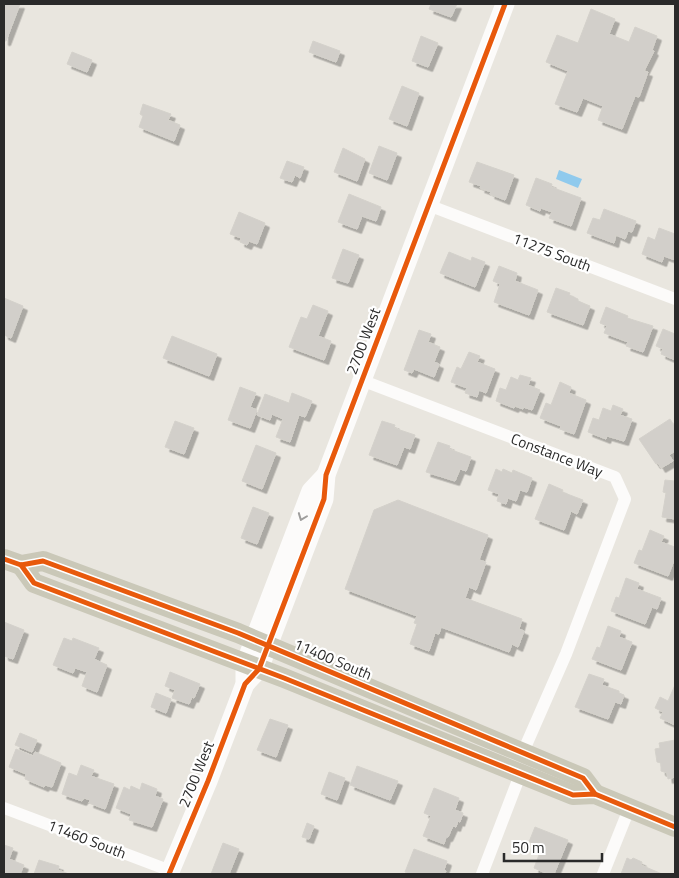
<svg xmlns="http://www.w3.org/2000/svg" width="679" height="878" viewBox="0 0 679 878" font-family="'Titillium Web',sans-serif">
	<defs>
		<filter id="shadow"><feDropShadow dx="4.5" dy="4.5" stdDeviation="0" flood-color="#0004"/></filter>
	</defs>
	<rect width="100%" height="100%" fill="#e9e6df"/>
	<!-- water -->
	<polygon fill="#90caed" points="559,170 582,179 578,188 556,179"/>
	<!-- building -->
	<g fill="#d2cfca" stroke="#d4d1cb" filter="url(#shadow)">
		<polygon points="4,4 20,4 6,41 4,41"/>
		<polygon points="431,4 457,4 451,17 429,9"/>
		<polygon points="591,9 615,19 609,34 629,42 635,27 657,36 652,50 654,51 644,71 648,72 639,97 635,96 622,129 598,120 603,106 583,98 577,112 555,104 568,71 546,62 557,35 578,43"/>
		<polygon points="421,36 438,43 428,67 412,61"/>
		<polygon points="313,41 340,51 336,62 309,52"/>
		<polygon points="72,52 92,60 87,72 67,64"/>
		<polygon points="402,86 419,93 407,126 389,119"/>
		<polygon points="143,104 171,114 168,120 180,125 174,141 139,127 143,116 140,114"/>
		<polygon points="379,146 397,153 387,180 369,173"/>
		<polygon points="343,148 365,159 357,181 334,172"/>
		<polygon points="287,161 304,167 300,178 295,175 292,182 280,178"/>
		<polygon points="477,162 514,175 505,200 490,194 491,192 480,188 481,186 469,182"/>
		<polygon points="536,178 552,184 551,187 581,198 571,226 549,218 552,212 541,208 540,211 526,205"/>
		<polygon points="349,194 381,207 376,221 362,216 357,229 338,222"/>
		<polygon points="604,209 636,221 632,232 628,231 625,239 616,235 614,243 587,233 593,218 600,220"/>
		<polygon points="239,212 265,223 257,244 249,241 247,245 240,242 241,238 230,234"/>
		<polygon points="659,228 675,234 675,260 664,256 662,262 642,254 648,237 655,240"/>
		<polygon points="343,249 359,255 348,283 332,278"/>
		<polygon points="449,252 471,261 472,257 485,262 475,287 440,273"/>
		<polygon points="499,266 517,273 515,281 538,290 529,315 494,302 500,284 493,281"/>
		<polygon points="556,288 570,293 569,295 578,299 578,301 590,306 583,325 547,312"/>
		<polygon points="4,298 23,306 11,338 4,335"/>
		<polygon points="313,305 328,311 318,336 331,341 324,360 289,347 301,317 307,319"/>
		<polygon points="606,307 628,316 627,318 653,326 643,352 626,346 628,342 604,333 607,326 600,323"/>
		<polygon points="663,329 675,334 675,360 661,354 663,349 656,346"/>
		<polygon points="419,330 431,334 428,342 440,347 434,362 439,364 434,377 414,369 412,373 404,370"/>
		<polygon points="172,336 217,354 209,376 163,358"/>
		<polygon points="469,352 480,356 477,362 495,369 486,393 479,390 477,397 465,393 467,388 451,382 457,367 461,369"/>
		<polygon points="520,375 531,378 528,385 540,390 532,410 523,407 523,409 515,406 514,408 496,401 500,388 506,390 511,377 518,380"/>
		<polygon points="560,382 571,387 569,393 586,400 574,434 560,429 561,426 540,418 546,403 551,405"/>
		<polygon points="240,387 256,393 250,407 257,410 250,428 228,420"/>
		<polygon points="292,393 312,401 305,417 299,415 290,442 276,437 283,419 272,414 270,420 257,415 265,394 289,403"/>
		<polygon points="613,405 623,409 620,415 632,419 624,441 607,436 606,439 588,432 593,418 599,420 603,408 611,411"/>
		<polygon points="670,419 675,427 675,451 669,455 673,461 661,468 658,463 656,464 639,439"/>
		<polygon points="175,421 194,428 184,454 165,447"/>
		<polygon points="382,421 395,425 394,428 415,435 410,449 404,447 397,465 369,455"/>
		<polygon points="438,442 450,446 449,449 471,457 466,471 460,469 455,481 426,472"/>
		<polygon points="256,445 276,453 262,489 242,481"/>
		<polygon points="496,469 502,472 503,469 512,473 513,470 532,478 527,492 520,490 516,501 508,498 506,504 497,501 499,494 488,490"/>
		<polygon points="665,480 675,481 675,519 662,517 666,493 663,492"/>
		<polygon points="549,484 563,490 562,492 583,500 577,514 571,511 564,530 535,519"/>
		<polygon points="398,500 488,535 479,560 486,562 476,590 469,587 465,598 522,619 519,629 524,631 518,647 512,644 509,652 441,627 439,634 435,633 429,651 410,644 417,624 414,623 417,616 345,589 374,510"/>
		<polygon points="253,507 269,513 257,544 241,538"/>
		<polygon points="650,530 664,536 661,542 675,547 675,558 668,576 634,563 639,550 642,551"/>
		<polygon points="626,578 639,583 637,589 661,598 657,609 652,607 645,624 611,611 616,597 619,598"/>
		<polygon points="4,622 24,630 13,659 4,656"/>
		<polygon points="608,626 621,631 619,637 632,642 621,670 592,659 597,647 600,648"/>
		<polygon points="64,638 72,641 73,638 99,648 94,659 107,665 97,692 82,686 87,672 75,668 73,673 53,665"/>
		<polygon points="170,672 200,684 194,698 192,697 189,704 172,698 175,690 165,686"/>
		<polygon points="589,674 604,679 602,685 619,691 619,693 624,695 621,704 615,702 608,719 575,707"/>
		<polygon points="675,685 675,725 660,718 663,712 655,708 660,697 668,701"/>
		<polygon points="156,693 171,699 166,713 151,707"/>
		<polygon points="270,719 288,725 276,757 257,750"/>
		<polygon points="20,733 37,740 32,752 15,745"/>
		<polygon points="675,740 675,777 668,779 667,773 661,771 661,763 657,762 655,749 660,748 659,743"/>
		<polygon points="16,749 33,756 35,752 61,763 52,787 45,785 44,787 25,779 26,774 9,767"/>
		<polygon points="81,765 94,770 91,776 114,784 105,809 89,803 90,800 84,798 82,801 62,794 69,773 77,776"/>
		<polygon points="357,766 398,781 390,800 350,785"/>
		<polygon points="329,772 345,778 337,800 321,794"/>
		<polygon points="142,783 157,789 155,796 163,799 152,827 129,820 131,814 116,808 124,787 130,790 131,786 140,790"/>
		<polygon points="434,788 459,798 455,810 463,813 460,822 458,821 456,827 453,826 448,837 446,837 444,844 423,836 431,816 424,813"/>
		<polygon points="307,823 314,826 309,839 302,837"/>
		<polygon points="535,827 568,840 554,874 548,874 534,868 542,847 529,842"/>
		<polygon points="223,843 239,849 229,874 211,874"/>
		<polygon points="4,845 13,848 9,859 24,865 20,874 4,874"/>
		<polygon points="414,849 447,861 444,870 446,871 444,874 409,874 405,872"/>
		<polygon points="627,858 631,860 633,858 642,862 641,865 662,874 621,874"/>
		<polygon points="39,860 59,866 58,870 69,874 34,874"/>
	</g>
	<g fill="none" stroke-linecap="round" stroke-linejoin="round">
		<!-- minor -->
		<g stroke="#fcfbfa" stroke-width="12">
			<polyline points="428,205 675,299"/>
			<polyline points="361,380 615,477 625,499 566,654 523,752"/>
			<polyline points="4,808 171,871"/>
			<polyline points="482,874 520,775"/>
			<polyline points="603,874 629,809"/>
		</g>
		<!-- secondary -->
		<g stroke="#fcfbfa" stroke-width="19">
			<polyline points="245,684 259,669 324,499 326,475 505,4"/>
			<polyline points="169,874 208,781 245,684 245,664 311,491 326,475"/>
		</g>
		<!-- primary -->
		<g stroke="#cac8b8" stroke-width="20">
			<polyline points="4,559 21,565 43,561 238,633 583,778 595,794"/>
			<polyline points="21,565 34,583 284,678 573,795 595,794 675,827"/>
		</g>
		<!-- cycleway casing -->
		<g stroke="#fff" stroke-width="8">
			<g id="cycleway">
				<polyline points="4,559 21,565 43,561 238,633 583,778 595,794"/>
				<polyline points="21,565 34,583 284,678 573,795 595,794 675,827"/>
				<polyline points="169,874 208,781 245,684 259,669 324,499 326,475 505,4"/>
			</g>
		</g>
		<!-- cycleway -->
		<use href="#cycleway" stroke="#e8590c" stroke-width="5"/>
	</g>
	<!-- one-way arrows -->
	<defs><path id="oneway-chevron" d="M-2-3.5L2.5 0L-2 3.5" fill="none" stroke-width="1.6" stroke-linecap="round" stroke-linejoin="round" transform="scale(1.25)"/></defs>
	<use stroke="#9e9d9c" href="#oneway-chevron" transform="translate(302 517) rotate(111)"/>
	<g text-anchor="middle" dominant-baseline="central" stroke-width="4.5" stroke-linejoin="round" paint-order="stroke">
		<!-- street labels -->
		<g font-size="15" fill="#2a2a2a" stroke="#fff">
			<text transform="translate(552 252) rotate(21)">11275 South</text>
			<text transform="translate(363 341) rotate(-69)">2700 West</text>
			<text transform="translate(557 455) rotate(21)">Constance Way</text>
			<text transform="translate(333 659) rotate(23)">11400 South</text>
			<text transform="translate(196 774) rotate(-68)">2700 West</text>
			<text transform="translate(87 839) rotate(21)">11460 South</text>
		</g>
	</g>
	<!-- border -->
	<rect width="679" height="878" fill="none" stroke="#2a2a2a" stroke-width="10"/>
	<!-- scale -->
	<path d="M504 853v8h98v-8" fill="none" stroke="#2a2a2a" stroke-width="2.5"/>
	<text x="512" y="853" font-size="15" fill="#2a2a2a" stroke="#ffffff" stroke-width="4" paint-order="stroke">50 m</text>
</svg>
